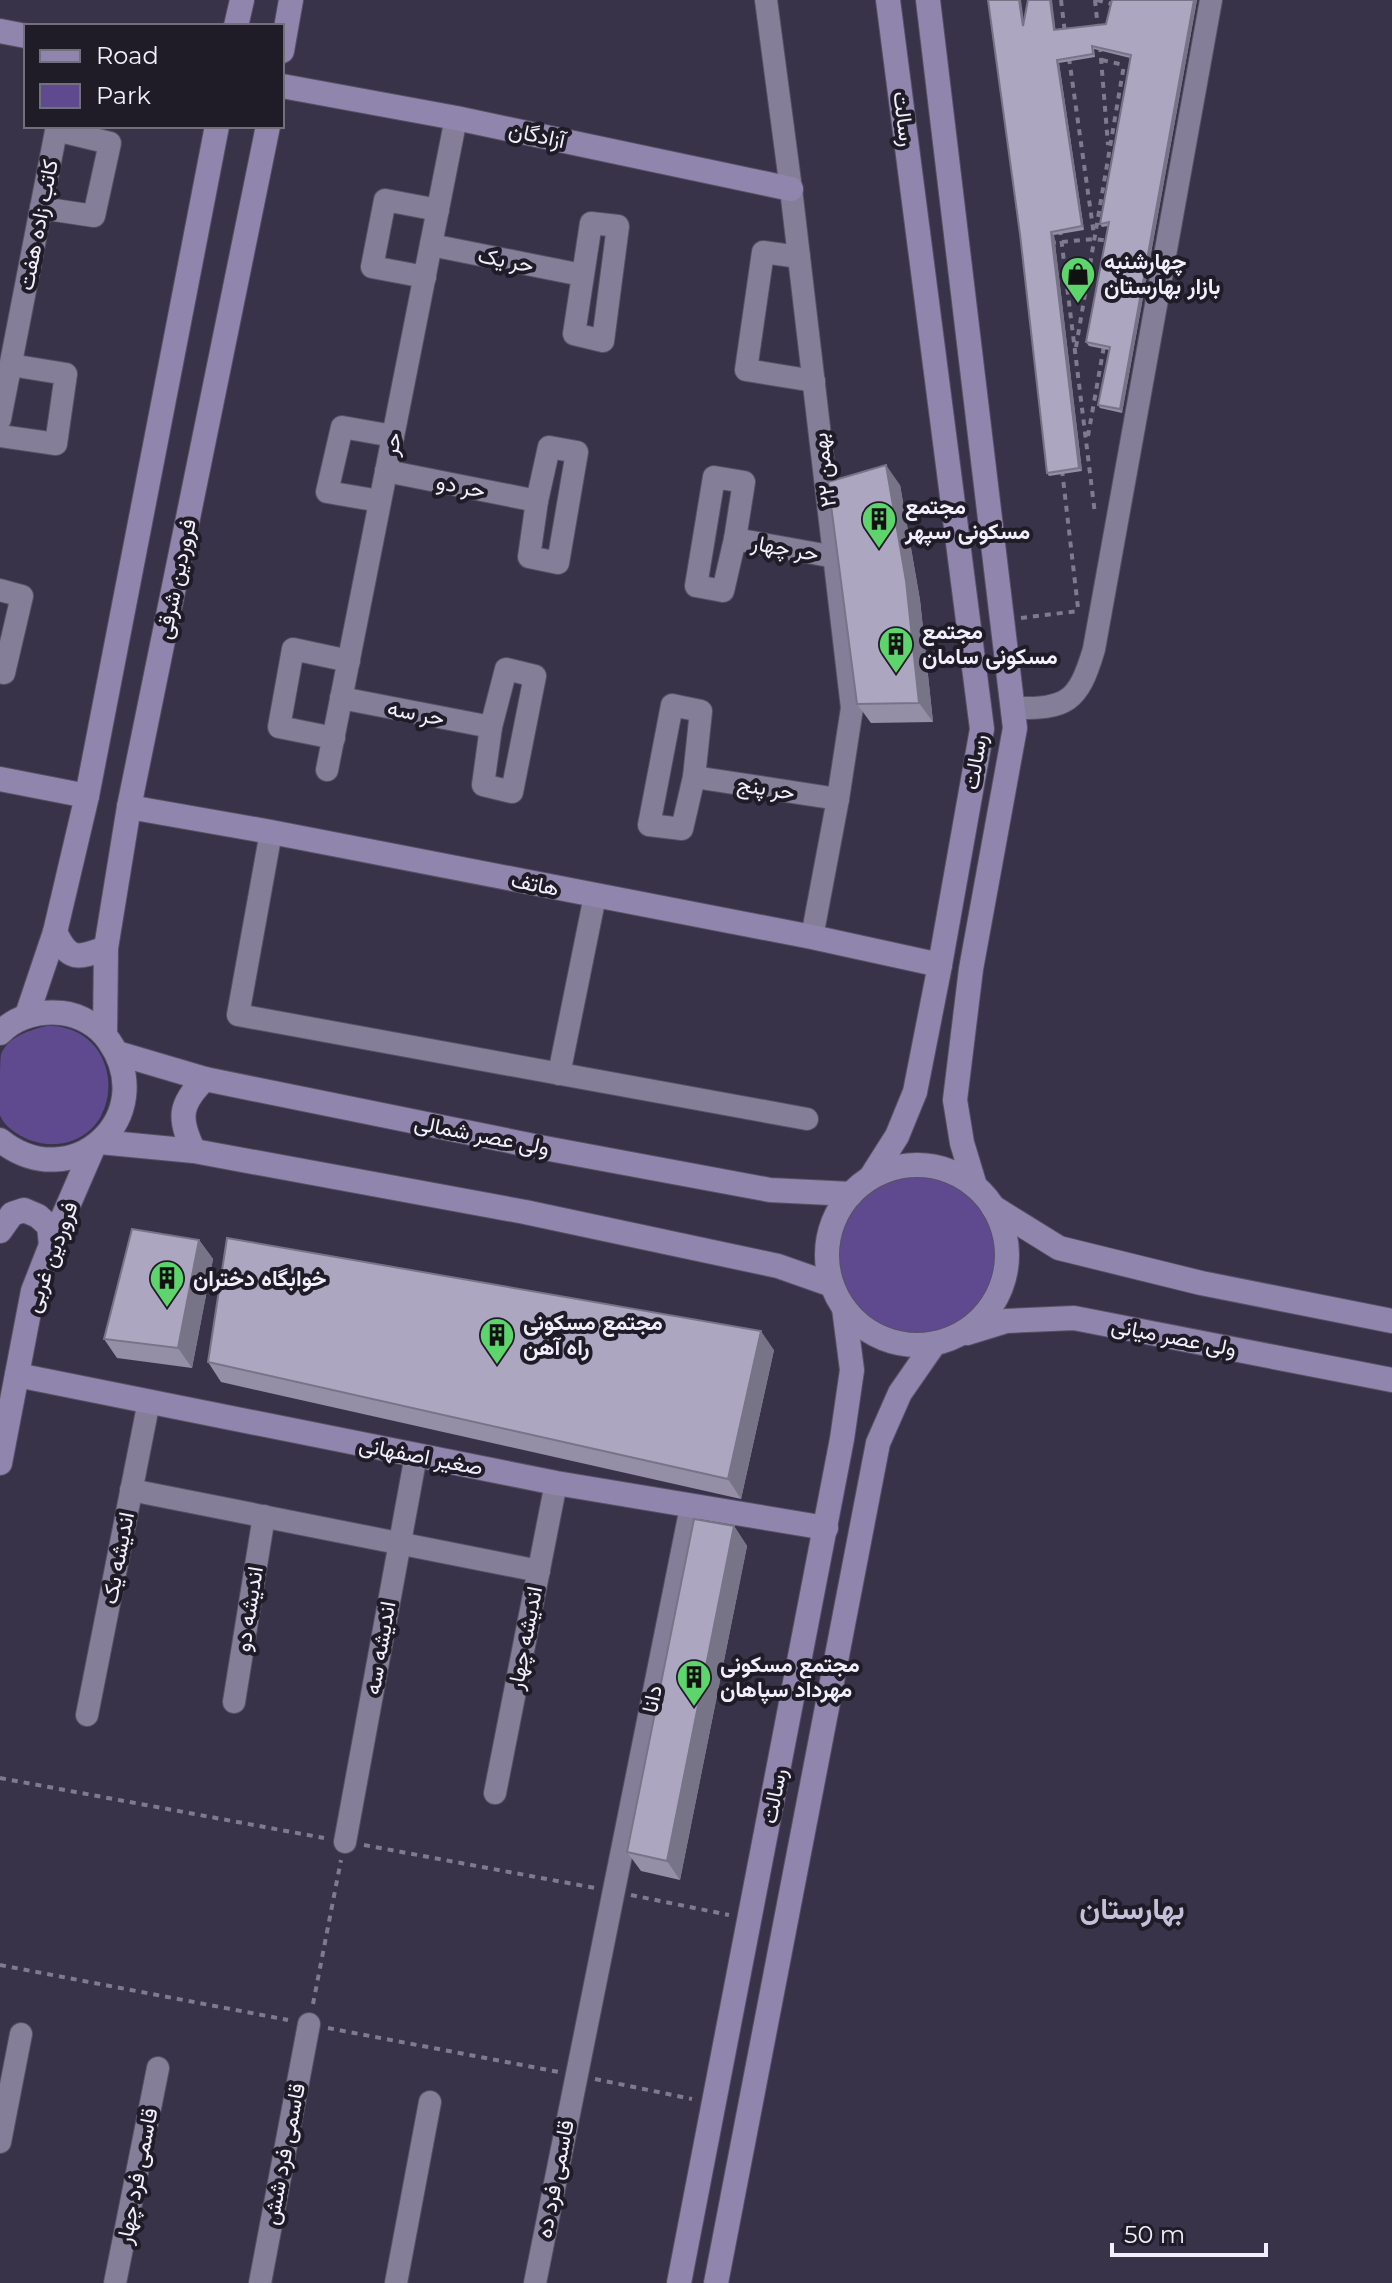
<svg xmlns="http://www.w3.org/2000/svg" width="1392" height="2283" viewBox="0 0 1392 2283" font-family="Montserrat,Vazirmatn,sans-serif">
	<rect width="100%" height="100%" fill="#383349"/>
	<!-- green -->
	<g fill="#5f4a8f">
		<path d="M47 1026C53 1026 59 1026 65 1028 104 1037 119 1083 101 1116 84 1147 44 1152 16 1133 10 1129 2 1122 0 1115 0 1106 0 1093 0 1084 0 1075 0 1061 1 1054 9 1036 30 1030 47 1026Z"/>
		<circle cx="918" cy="1255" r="80"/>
	</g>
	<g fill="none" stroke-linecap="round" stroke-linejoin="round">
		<!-- street casing -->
		<g stroke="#575165" stroke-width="24">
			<g id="street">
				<polyline points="766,0 791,189 852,708 838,799 812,937"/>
				<polyline points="41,208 94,216 110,143 56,130"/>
				<polygon points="591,223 618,226 603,341 574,334"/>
				<polyline points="431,245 582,275"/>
				<polyline points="799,257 763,252 746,370 814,381"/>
				<polyline points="425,277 372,267 385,200 438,210"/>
				<polyline points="0,419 57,126"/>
				<polyline points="0,436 56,444 66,374 11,365"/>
				<polygon points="549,447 577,452 558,563 529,557 537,501"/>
				<polyline points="386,471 537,501"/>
				<polygon points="714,477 744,482 735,539 723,591 696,586"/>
				<polyline points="380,501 327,492 342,427 393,436"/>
				<polyline points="735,539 835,557"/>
				<polyline points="0,590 22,596 4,673 0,672"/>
				<polygon points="506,669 535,676 512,792 483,785 491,727"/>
				<polyline points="341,698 491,727"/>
				<polygon points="672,705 701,711 694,777 682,829 649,825"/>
				<path d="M1012 708C1067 709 1078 703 1094 649L1211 0"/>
				<polyline points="334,738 279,727 293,649 349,661"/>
				<polyline points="327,770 456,118"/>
				<polyline points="694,777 838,799"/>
				<polyline points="271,832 238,1015 807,1119"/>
				<polyline points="559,1074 595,896"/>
				<polyline points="131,1490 539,1571"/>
				<polyline points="234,1702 264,1516"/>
				<polyline points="87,1715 149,1401"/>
				<polyline points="495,1793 556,1483"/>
				<polyline points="345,1842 416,1455"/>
				<polyline points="0,2142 21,2034"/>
				<polyline points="115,2283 158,2068"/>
				<polyline points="260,2283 309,2024"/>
				<polyline points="396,2283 430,2102"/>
				<polyline points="535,2283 691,1507"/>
			</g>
		</g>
		<!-- secondary casing -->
		<g stroke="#575165" stroke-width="26">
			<g id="secondary">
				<polyline points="928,0 1015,728 971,969 955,1100 962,1143 975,1186"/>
				<polyline points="236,26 242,0"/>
				<polyline points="0,31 26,36"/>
				<polyline points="282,51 291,0"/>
				<polyline points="282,86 456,118 791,189"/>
				<polyline points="0,779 87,796"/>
				<polyline points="129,807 271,832 812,937 940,965"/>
				<path d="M55 932C69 961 77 959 106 948"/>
				<polyline points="27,1015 55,932 87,796 217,126"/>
				<path d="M0 1033C17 1016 39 1011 62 1013 80 1015 99 1026 109 1041 161 1116 72 1198 0 1140"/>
				<polyline points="105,1035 106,948 129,807 268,126"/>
				<polyline points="117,1053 205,1079 539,1147 770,1190 851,1194"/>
				<polyline points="100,1142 194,1151 525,1212 778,1266 832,1285"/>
				<path d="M194 1151C178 1119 179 1104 205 1079"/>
				<circle cx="917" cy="1255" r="90"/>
				<polyline points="871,1177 897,1136 915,1092 940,965 982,729 888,0"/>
				<polyline points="993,1207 1059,1248 1201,1283 1392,1321"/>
				<polyline points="0,1231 12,1214 24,1210 38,1216 49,1226 51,1245"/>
				<polyline points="967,1333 1006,1321 1074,1318 1392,1380"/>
				<polyline points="17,1375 556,1483 826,1528"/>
				<polyline points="0,1463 33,1291 51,1245 93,1148"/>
				<polyline points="679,2283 842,1439 852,1370 844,1308"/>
				<polyline points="716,2283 878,1443 900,1393 934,1344"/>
			</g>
		</g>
		<!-- path -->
		<g stroke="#7f7b8e" stroke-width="4" stroke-dasharray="6 6" stroke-linecap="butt">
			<polyline points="1061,0 1065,33"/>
			<polyline points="1095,0 1098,29"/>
			<polyline points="1097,0 1116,5"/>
			<polyline points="1100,46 1108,145"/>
			<polyline points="1069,58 1094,235"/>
			<polyline points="1102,60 1124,65"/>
			<polyline points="1060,229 1095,514"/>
			<polyline points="1050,243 1094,239 1109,241"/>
			<polyline points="1076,347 1124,65"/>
			<polyline points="1088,436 1104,346"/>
			<polyline points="1062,470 1078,608"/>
			<polyline points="1021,618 1078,611"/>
			<polyline points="0,1778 324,1838"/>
			<polyline points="364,1845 595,1888"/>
			<polyline points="631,1895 729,1915"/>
			<polyline points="0,1965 288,2020"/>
			<polyline points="313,2004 341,1860"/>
			<polyline points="328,2028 559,2072"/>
			<polyline points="595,2079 692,2099"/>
		</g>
		<!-- street -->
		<use href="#street" stroke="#847e98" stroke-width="22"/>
		<!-- secondary -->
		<use href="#secondary" stroke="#9086ad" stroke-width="24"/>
	</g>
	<!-- wall -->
	<g fill="#948fa6">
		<polygon points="1112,0 1197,0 1122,413 1100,408 1098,405 1109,350 1089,346 1086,342 1108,226 1102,227 1100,224 1130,58 1094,49 1095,57 1059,63 1084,230 1054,235 1082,471 1049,476 1047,473 1020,234 1024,20 1056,29 1106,24"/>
		<polygon points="900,485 920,600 933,722 871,723 857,704"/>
		<polygon points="199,1240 213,1259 192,1368 117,1358 104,1339"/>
		<polygon points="774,1350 741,1499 221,1382 208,1362"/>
		<polygon points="734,1526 747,1546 680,1880 641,1871 627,1852"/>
	</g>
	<!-- shaded-wall -->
	<g fill="#787487">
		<polygon points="1019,0 1021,0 1025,29 1023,26"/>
		<polygon points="1050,0 1052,0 1056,33 1054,30"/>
		<polygon points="1194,0 1197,0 1122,413 1120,409"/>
		<polygon points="1057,60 1059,63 1084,230 1082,226"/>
		<polygon points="1051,232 1054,235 1082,471 1079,468"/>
		<polygon points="886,465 900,485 920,600 933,722 919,703"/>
		<polygon points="199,1240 213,1259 192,1368 178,1348"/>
		<polygon points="761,1331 774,1350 741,1499 728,1479"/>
		<polygon points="734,1526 747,1546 680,1880 667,1861"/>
	</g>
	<!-- building -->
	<g fill="#aca6c1" stroke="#787487" stroke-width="2">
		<polygon points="988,0 1019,0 1023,26 1028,0 1050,0 1054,30 1106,24 1112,0 1194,0 1120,409 1098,405 1110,347 1086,342 1109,222 1100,224 1131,55 1092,46 1093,54 1057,60 1082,226 1051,232 1079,468 1047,473 1020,234"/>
		<polygon points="886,465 906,581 919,703 857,704 828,482"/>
		<polygon points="132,1229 199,1240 178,1348 104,1339"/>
		<polygon points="227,1238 761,1331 728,1479 208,1362"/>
		<polygon points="694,1519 734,1526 667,1861 627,1852"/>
	</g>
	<!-- icons -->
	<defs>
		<g id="shop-pin" transform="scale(1.8)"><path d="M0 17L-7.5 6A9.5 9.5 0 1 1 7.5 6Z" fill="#5dd56c" stroke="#1f1c27"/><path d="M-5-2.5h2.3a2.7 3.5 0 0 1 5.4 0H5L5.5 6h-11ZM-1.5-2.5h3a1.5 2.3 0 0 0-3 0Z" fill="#111"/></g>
		<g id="building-pin" transform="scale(1.8)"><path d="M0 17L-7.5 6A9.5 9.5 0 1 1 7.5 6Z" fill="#5dd56c" stroke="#1f1c27"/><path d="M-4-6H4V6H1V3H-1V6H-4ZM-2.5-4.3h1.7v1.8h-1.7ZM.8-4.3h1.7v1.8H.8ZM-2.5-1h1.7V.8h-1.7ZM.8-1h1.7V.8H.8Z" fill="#111"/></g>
	</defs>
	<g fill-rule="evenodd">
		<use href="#shop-pin" x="1078" y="274"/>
		<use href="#building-pin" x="879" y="519"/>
		<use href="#building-pin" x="896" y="644"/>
		<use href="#building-pin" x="167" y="1278"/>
		<use href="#building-pin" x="497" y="1335"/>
		<use href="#building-pin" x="694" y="1677"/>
	</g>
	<g text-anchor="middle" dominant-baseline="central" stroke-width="8" stroke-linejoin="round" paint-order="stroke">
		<!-- street labels -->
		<g font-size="22" fill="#f2effd" stroke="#1f1c27">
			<text transform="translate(904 119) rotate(83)">رسالت</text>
			<text transform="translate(537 135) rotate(12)">آزادگان</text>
			<text transform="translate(38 225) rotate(-79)">کاتب زاده هفت</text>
			<text transform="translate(506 260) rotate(11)">حر یک</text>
			<text transform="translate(392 444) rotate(-79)">حر</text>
			<text transform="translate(824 470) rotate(-97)">۲۲ بهمن</text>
			<text transform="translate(461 486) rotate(11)">حر دو</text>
			<text transform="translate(785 548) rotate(10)">حر چهار</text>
			<text transform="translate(176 579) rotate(-78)">فروردین شرقی</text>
			<text transform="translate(416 713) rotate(11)">حر سه</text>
			<text transform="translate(975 762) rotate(-81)">رسالت</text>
			<text transform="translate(766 788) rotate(9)">حر پنج</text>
			<text transform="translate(535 884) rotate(11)">هاتف</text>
			<text transform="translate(482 1135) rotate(11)">ولی عصر شمالی</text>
			<text transform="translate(51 1257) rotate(-70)">فروردین غربی</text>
			<text transform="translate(1174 1337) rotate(11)">ولی عصر میانی</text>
			<text transform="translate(421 1456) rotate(11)">صغیر اصفهانی</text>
			<text transform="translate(118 1558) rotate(-79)">اندیشه یک</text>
			<text transform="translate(249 1609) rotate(-81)">اندیشه دو</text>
			<text transform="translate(525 1638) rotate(-79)">اندیشه چهار</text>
			<text transform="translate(380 1648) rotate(-80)">اندیشه سه</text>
			<text transform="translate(652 1699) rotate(-78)">دانا</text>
			<text transform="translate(774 1796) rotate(-79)">رسالت</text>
			<text transform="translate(284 2154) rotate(-79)">قاسمی فرد شش</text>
			<text transform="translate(137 2176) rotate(-79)">قاسمی فرد چهار</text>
			<text transform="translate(555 2179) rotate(-79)">قاسمی فرد ده</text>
		</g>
		<!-- poi labels -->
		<g font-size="22" font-weight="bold" fill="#f2effd" stroke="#1f1c27" text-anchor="start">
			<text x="1104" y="261">چهارشنبه<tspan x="1104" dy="25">بازار بهارستان</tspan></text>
			<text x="905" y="506">مجتمع<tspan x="905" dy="25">مسکونی سپهر</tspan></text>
			<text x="922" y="631">مجتمع<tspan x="922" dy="25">مسکونی سامان</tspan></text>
			<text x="193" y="1278">خوابگاه دختران</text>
			<text x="523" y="1322">مجتمع مسکونی<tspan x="523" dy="25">راه آهن</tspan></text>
			<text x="720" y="1664">مجتمع مسکونی<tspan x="720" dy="25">مهرداد سپاهان</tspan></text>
		</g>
		<!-- district labels -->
		<g font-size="30" font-weight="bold" fill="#c5bfda" stroke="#1f1c27">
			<text x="1132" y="1908">بهارستان</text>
		</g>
	</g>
	<!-- legend -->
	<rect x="24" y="24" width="260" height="104" fill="#1f1c27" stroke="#73707d" stroke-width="2"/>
	<rect x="40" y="50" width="40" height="12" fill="#9086ad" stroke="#73707d" stroke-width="2"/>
	<text x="96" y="64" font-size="24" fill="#f2effd">Road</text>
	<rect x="40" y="84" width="40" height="24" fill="#5f4a8f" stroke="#73707d" stroke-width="2"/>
	<text x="96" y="104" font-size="24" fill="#f2effd">Park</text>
	<!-- scale -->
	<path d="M1112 2243v12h154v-12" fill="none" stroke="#f2effd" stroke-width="4"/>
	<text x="1124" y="2243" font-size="24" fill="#f2effd" stroke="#1f1c27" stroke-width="6" paint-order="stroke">50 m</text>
</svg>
